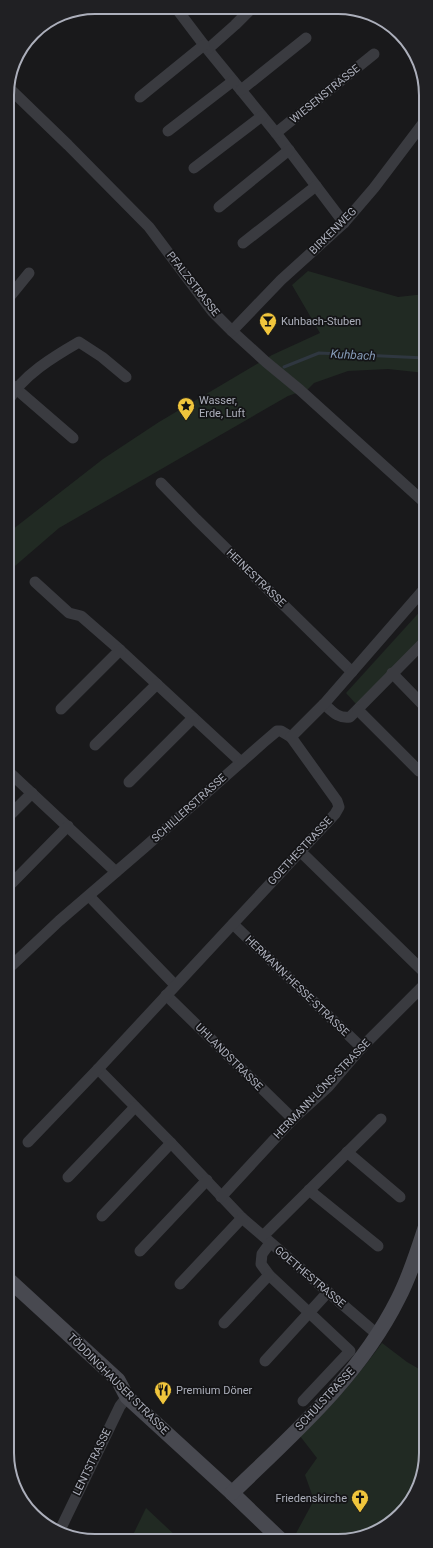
<svg xmlns="http://www.w3.org/2000/svg" width="433" height="1548" viewBox="0 0 433 1548" font-family="Roboto,sans-serif">
	<rect width="100%" height="100%" fill="#19191b"/>
	<!-- green -->
	<g fill="#212a23">
		<polygon points="308,271 398,297 425,294 425,373 388,369 348,371 314,383 308,389 288,396 59,528 8,572 8,533 103,459 159,422 272,355 320,333 292,285"/>
		<polygon points="425,606 425,636 357,705 346,693"/>
		<path d="M382 1343 407 1362 426 1373V1459L404 1511 355 1539H293L314 1500 305 1475 317 1458 300 1436C332 1407 357 1377 382 1343Z"/>
		<polygon points="146,1508 179,1539 131,1539"/>
	</g>
	<g fill="none" stroke-linecap="round" stroke-linejoin="round">
		<!-- stream -->
		<polyline stroke="#2f3740" stroke-width="3" points="284,367 319,353 425,358"/>
		<!-- street -->
		<g stroke="#3a3b40" stroke-width="11">
			<polyline points="176,8 204,45 276,133 344,223"/>
			<polyline points="208,49 235,25 252,8"/>
			<polyline points="8,87 68,145 149,227 212,311 232,331 266,362 300,390 425,503"/>
			<polyline points="241,90 306,38"/>
			<polyline points="140,97 204,45"/>
			<polyline points="168,131 233,81"/>
			<polyline points="276,133 374,54"/>
			<polyline points="194,168 262,116"/>
			<polyline points="219,207 289,150"/>
			<polyline points="243,243 316,186"/>
			<polyline points="7,300 29,273"/>
			<polyline points="232,331 281,280 344,223 374,188 424,122"/>
			<polyline points="7,381 73,438"/>
			<path d="M8 401C23 375 53 357 79 342L102 357 126 377"/>
			<polyline points="8,471 9,473"/>
			<polyline points="161,483 196,519 352,672"/>
			<polyline points="35,582 69,613 81,616 120,650 241,762"/>
			<polyline points="392,673 425,707"/>
			<path d="M324 704C332 711 338 719 350 717L425 641"/>
			<polyline points="61,709 120,650"/>
			<polyline points="358,710 419,771 425,764"/>
			<polyline points="95,745 157,684"/>
			<polyline points="8,771 116,872"/>
			<polyline points="129,782 193,718"/>
			<polyline points="8,817 32,793"/>
			<polyline points="300,851 425,973"/>
			<polyline points="8,887 68,826"/>
			<polyline points="89,896 175,985"/>
			<polyline points="233,924 362,1048"/>
			<polyline points="8,969 59,921 145,847 264,742 277,731 281,731 291,737"/>
			<polyline points="166,995 293,1119"/>
			<polyline points="98,1069 171,1143 242,1218 378,1335"/>
			<polyline points="28,1142 98,1069 335,814 339,807 337,801 291,737 324,704 425,588"/>
			<polyline points="347,1152 400,1197"/>
			<polyline points="68,1177 135,1107"/>
			<polyline points="309,1190 378,1246"/>
			<polyline points="221,1197 293,1119 328,1087 363,1046 425,984"/>
			<polyline points="102,1216 171,1143"/>
			<polyline points="263,1236 381,1119"/>
			<polyline points="270,1243 262,1254 261,1264 269,1275 350,1351 303,1401"/>
			<polyline points="140,1251 207,1180"/>
			<polyline points="180,1284 242,1218"/>
			<polyline points="224,1323 269,1275"/>
			<polyline points="265,1361 328,1292"/>
			<polyline points="60,1530 120,1406 127,1397"/>
		</g>
		<!-- secondary -->
		<g stroke="#484950" stroke-width="15">
			<polyline points="8,1279 118,1380 127,1397 232,1493 280,1539"/>
			<path d="M232 1493C293 1434 359 1377 398 1299 410 1276 418 1250 426 1225"/>
		</g>
	</g>
	<!-- icons -->
	<defs>
		<g id="bar-pin" transform="scale(0.9)"><path d="M0 17L-7.5 6A9.5 9.5 0 1 1 7.5 6Z" fill="#f0c53c" stroke="#141416"/><path d="M-6-5H6L.8 .8V4.5H3.5V6h-7V4.5H-.8V.8Z" fill="#111"/></g>
		<g id="sight-pin" transform="scale(0.9)"><path d="M0 17L-7.5 6A9.5 9.5 0 1 1 7.5 6Z" fill="#f0c53c" stroke="#141416"/><path d="M0-6L1.8-2.2L6-1.7L2.9 1.2L3.7 5.4L0 3.3L-3.7 5.4L-2.9 1.2L-6-1.7L-1.8-2.2Z" fill="#111"/></g>
		<g id="restaurant-pin" transform="scale(0.9)"><path d="M0 17L-7.5 6A9.5 9.5 0 1 1 7.5 6Z" fill="#f0c53c" stroke="#141416"/><path d="M-5-6h1v4h1v-4h1v4h1v-4h1v5L-1.5 .5V6h-2V.5L-5-1ZM5-6V6H3V1.5H1.5Q1.5-4 5-6Z" fill="#111"/></g>
		<g id="church-pin" transform="scale(0.9)"><path d="M0 17L-7.5 6A9.5 9.5 0 1 1 7.5 6Z" fill="#f0c53c" stroke="#141416"/><path d="M-1.2-6h2.4v3.5h3.3v2.4h-3.3V6h-2.4V-.1h-3.3v-2.4h3.3Z" fill="#111"/></g>
	</defs>
	<g fill-rule="evenodd">
		<use href="#bar-pin" x="268" y="321"/>
		<use href="#sight-pin" x="186" y="406"/>
		<use href="#restaurant-pin" x="163" y="1390"/>
		<use href="#church-pin" x="360" y="1498"/>
	</g>
	<g text-anchor="middle" dominant-baseline="central" stroke-width="3.5" stroke-linejoin="round" paint-order="stroke">
		<!-- street labels -->
		<g font-size="11" fill="#acafbb" stroke="#141416">
			<text transform="translate(325 94) rotate(-39)">WIESENSTRASSE</text>
			<text transform="translate(333 231) rotate(-45)">BIRKENWEG</text>
			<text transform="translate(193 284) rotate(52)">PFALZSTRASSE</text>
			<text transform="translate(256 578) rotate(44)">HEINESTRASSE</text>
			<text transform="translate(189 808) rotate(-42)">SCHILLERSTRASSE</text>
			<text transform="translate(300 851) rotate(-47)">GOETHESTRASSE</text>
			<text transform="translate(297 986) rotate(44)">HERMANN-HESSE-STRASSE</text>
			<text transform="translate(229 1057) rotate(45)">UHLANDSTRASSE</text>
			<text transform="translate(322 1089) rotate(-46)">HERMANN-LÖNS-STRASSE</text>
			<text transform="translate(310 1277) rotate(40)">GOETHESTRASSE</text>
			<text transform="translate(118 1384) rotate(45)">TÖDDINGHAUSER STRASSE</text>
			<text transform="translate(325 1399) rotate(-47)">SCHULSTRASSE</text>
			<text transform="translate(92 1462) rotate(-64)">LENTSTRASSE</text>
		</g>
		<!-- poi labels -->
		<g font-size="11" fill="#acafbb" stroke="#141416" text-anchor="start">
			<text x="281" y="321">Kuhbach-Stuben</text>
			<text x="199" y="400">Wasser,<tspan x="199" dy="13">Erde, Luft</tspan></text>
			<text x="176" y="1390">Premium Döner</text>
			<text x="347" y="1498" text-anchor="end">Friedenskirche</text>
		</g>
		<!-- water labels -->
		<g font-size="12" font-style="italic" fill="#8499b5" stroke="#141416">
			<text transform="translate(353 355) rotate(3)">Kuhbach</text>
		</g>
	</g>
	<!-- crop -->
	<path d="M0 0H433V1548H0ZM95 14H338A81 81 0 0 1 419 95V1453A81 81 0 0 1 338 1534H95A81 81 0 0 1 14 1453V95A81 81 0 0 1 95 14Z" fill="#202023" fill-rule="evenodd"/>
	<path fill="none" stroke="#acafbb" stroke-width="2" d="M95 14H338A81 81 0 0 1 419 95V1453A81 81 0 0 1 338 1534H95A81 81 0 0 1 14 1453V95A81 81 0 0 1 95 14Z"/>
</svg>
